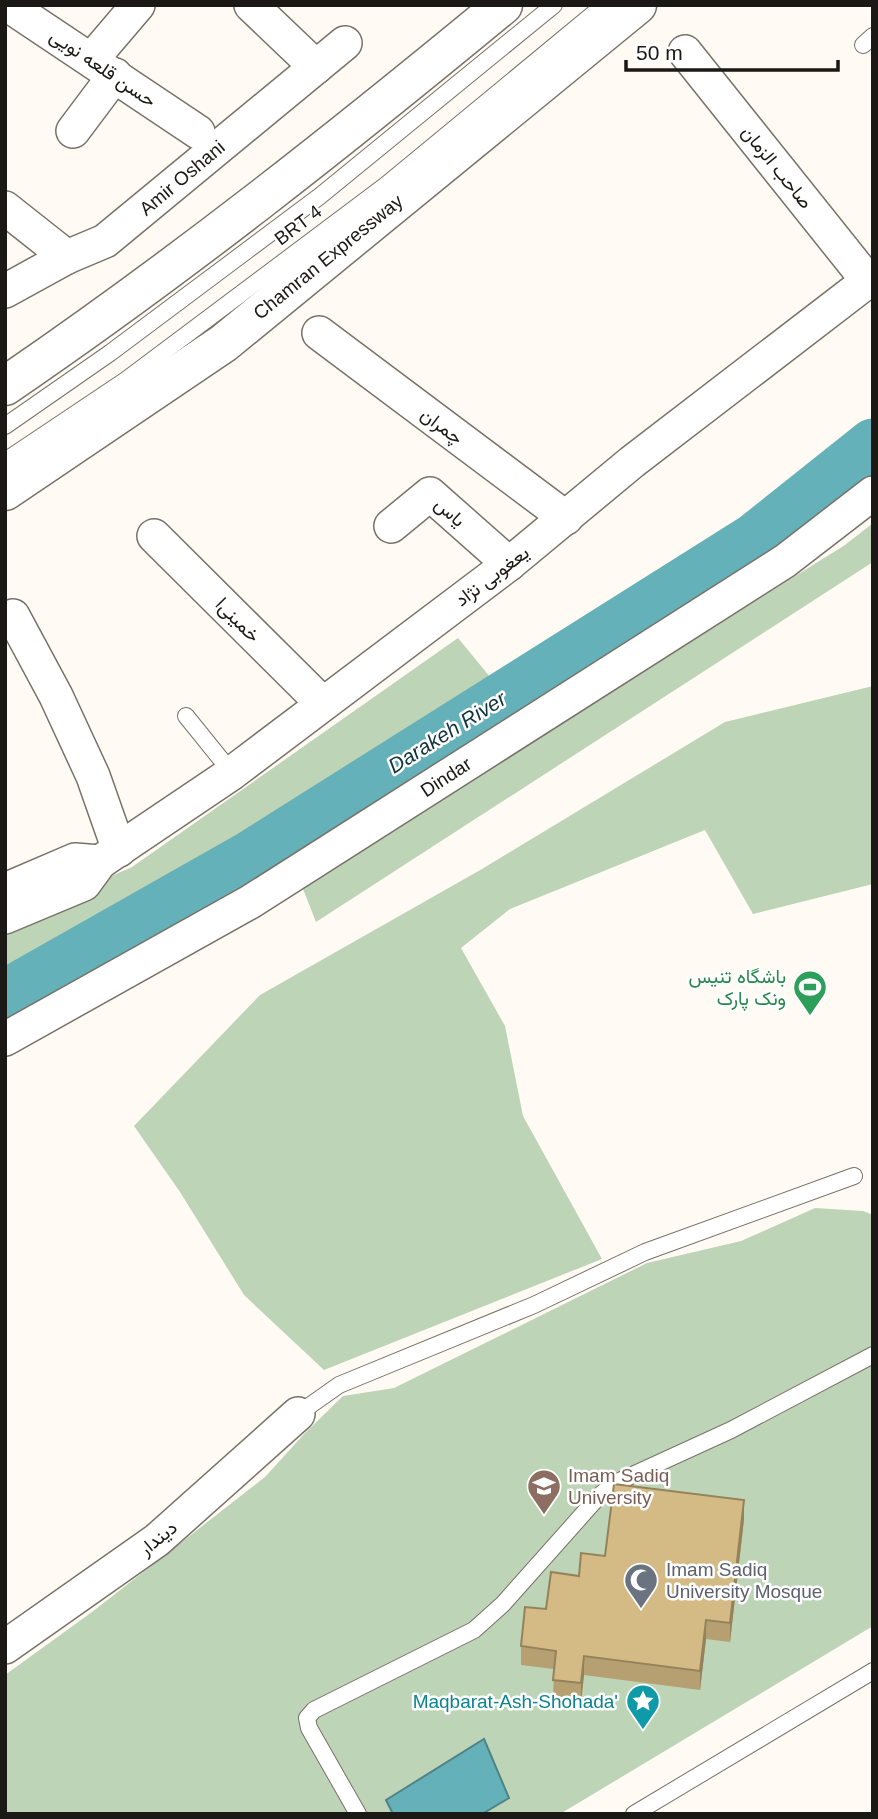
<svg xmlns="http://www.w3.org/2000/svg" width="878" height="1819" viewBox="0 0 878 1819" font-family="Arial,Vazirmatn,sans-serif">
	<rect width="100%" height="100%" fill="#fffbf4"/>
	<!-- green -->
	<g fill="#bdd4b6">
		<polygon points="873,523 873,562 316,922 301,884 845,545"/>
		<polygon points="458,638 495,683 86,936 5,980 5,923 132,867"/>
		<polygon points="873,686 873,884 753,914 705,830 510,909 461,948 505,1026 523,1116 602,1259 324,1370 244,1295 180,1192 134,1126 260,995 482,869 725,722"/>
		<polygon points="815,1208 863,1211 873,1215 873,1626 560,1814 5,1814 5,1675 92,1612 265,1477 305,1433 343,1396 394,1388 647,1263 741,1241"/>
	</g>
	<!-- water -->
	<polygon fill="#65b1b9" stroke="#4f8388" stroke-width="2" points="484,1739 509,1798 482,1814 393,1814 386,1800"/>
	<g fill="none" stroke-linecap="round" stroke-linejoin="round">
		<!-- river -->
		<polyline stroke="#65b1b9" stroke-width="51" points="5,995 247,858 755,538 873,444"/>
		<!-- lane casing -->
		<g stroke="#787268" stroke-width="18">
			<g id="lane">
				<polyline points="863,45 873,36"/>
				<polyline points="5,426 110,353 320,196 554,5"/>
				<polyline points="5,461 126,380 386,185 604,5"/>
				<polyline points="186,716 232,773"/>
				<polyline points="298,1414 339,1385 534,1305 645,1252 854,1176"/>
				<polyline points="358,1814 309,1728 307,1718 314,1710 474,1630 503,1604 599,1496 613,1484 731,1430 873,1355"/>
				<polyline points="634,1814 873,1671"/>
			</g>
		</g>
		<!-- street casing -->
		<g stroke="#787268" stroke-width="36">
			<g id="street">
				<polyline points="8,5 198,132"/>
				<polyline points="251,5 316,67"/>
				<polyline points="685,52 868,281"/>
				<polyline points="92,59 138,5"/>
				<polyline points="73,131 115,75"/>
				<polyline points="5,208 67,257"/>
				<polyline points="5,291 67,257 105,241 345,43"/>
				<polyline points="319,333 566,518"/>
				<polyline points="391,526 430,494 509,564"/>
				<polyline points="154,536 322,703"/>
				<polyline points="13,616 56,696 93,776 119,850"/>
				<polyline points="5,890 75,860 100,862"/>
				<polyline points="5,917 84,884 100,862 232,773 509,564 632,462 873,277"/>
				<polyline points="5,1039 250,902 785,561 873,493"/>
				<polyline points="5,1647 157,1540 298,1414"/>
			</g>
		</g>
		<!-- highway casing -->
		<g stroke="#787268" stroke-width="41">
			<g id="highway">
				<path d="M5 386C178 268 342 138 503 5"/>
				<polyline points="5,491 224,343 637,5"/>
			</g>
		</g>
		<!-- lane -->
		<use href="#lane" stroke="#fff" stroke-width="16"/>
		<!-- street -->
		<use href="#street" stroke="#fff" stroke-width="33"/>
		<!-- highway -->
		<use href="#highway" stroke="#fff" stroke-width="38"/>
	</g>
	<!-- wall -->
	<polygon fill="#b6a072" points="744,1519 730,1642 706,1639 700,1690 584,1675 581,1702 553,1699 554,1669 521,1665 521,1646 546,1609 579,1576 605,1556"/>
	<!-- shaded-wall -->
	<g fill="#94825c">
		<polygon points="744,1500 744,1519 730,1642 730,1623"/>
		<polygon points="706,1620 706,1639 700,1690 700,1671"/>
		<polygon points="584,1656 584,1675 581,1702 581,1683"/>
	</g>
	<!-- building -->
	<polygon fill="#d4ba84" stroke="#94825c" stroke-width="2" points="614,1484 744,1500 730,1623 706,1620 700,1671 584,1656 581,1683 553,1680 556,1651 521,1646 525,1607 546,1609 551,1572 579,1576 581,1553 605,1556"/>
	<!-- icons -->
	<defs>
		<g id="stadium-pin" transform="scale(1.75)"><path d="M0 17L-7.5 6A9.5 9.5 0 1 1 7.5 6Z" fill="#2e9e5b" stroke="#fff"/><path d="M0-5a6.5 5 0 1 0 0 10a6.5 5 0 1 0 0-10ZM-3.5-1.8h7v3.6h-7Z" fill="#fff"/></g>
		<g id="university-pin" transform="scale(1.75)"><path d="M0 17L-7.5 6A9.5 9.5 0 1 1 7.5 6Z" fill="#8d6e63" stroke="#fff"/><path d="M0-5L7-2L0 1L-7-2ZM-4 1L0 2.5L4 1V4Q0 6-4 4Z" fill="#fff"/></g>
		<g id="mosque-pin" transform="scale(1.75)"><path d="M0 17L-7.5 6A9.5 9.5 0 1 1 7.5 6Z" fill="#6b7280" stroke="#fff"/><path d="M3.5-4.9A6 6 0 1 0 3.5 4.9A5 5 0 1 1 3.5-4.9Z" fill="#fff"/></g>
		<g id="sight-pin" transform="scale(1.75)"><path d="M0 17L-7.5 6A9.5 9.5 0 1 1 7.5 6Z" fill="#0f9aa8" stroke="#fff"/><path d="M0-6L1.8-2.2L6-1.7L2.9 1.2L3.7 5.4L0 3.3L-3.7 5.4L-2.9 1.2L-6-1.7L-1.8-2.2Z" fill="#fff"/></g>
	</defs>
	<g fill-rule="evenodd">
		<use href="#stadium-pin" x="810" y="987"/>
		<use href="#university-pin" x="544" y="1486"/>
		<use href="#mosque-pin" x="641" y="1580"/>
		<use href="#sight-pin" x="643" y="1701"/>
	</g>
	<g text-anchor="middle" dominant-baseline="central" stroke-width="5" stroke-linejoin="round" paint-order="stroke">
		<!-- street labels -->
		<g font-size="19" fill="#1b1915" stroke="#fff">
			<text transform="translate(103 68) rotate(34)">حسن قلعه نویی</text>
			<text transform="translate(777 167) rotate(51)">صاحب الزمان</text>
			<text transform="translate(182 178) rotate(-40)">Amir Oshani</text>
			<text transform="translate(298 225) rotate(-37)">BRT 4</text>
			<text transform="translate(328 257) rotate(-39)">Chamran Expressway</text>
			<text transform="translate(442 426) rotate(37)">چمران</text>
			<text transform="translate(450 512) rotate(42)">یاس</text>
			<text transform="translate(492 576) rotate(-37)">یعغوبی نژاد</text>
			<text transform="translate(238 620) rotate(45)">lخمینی</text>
			<text transform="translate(446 777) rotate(-33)">Dindar</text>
			<text transform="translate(158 1538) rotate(-39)">دیندار</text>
		</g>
		<!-- leisure labels -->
		<g font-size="19" fill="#27864d" stroke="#fff" text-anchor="end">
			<text x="786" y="976">باشگاه تنیس<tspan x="786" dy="22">ونک پارک</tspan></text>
		</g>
		<!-- education labels -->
		<g font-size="19" fill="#785e54" stroke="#fff" text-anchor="start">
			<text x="568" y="1475">Imam Sadiq<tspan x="568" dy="22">University</tspan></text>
		</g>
		<!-- worship labels -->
		<g font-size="19" fill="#5b616d" stroke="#fff" text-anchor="start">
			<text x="666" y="1569">Imam Sadiq<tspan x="666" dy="22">University Mosque</tspan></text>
		</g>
		<!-- culture labels -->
		<g font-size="19" fill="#0d838f" stroke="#fff" text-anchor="end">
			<text x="618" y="1701">Maqbarat-Ash-Shohada'</text>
		</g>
		<!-- water labels -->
		<g font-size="21" font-style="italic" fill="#10363a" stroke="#fff">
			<text transform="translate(447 732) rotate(-32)">Darakeh River</text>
		</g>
	</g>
	<!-- border -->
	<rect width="878" height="1819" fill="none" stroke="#1b1915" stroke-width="14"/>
	<!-- scale -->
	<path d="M626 60v10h212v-10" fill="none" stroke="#1b1915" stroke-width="3.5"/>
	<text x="636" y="60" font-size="21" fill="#1b1915" stroke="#ffffff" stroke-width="5" paint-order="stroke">50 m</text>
</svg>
